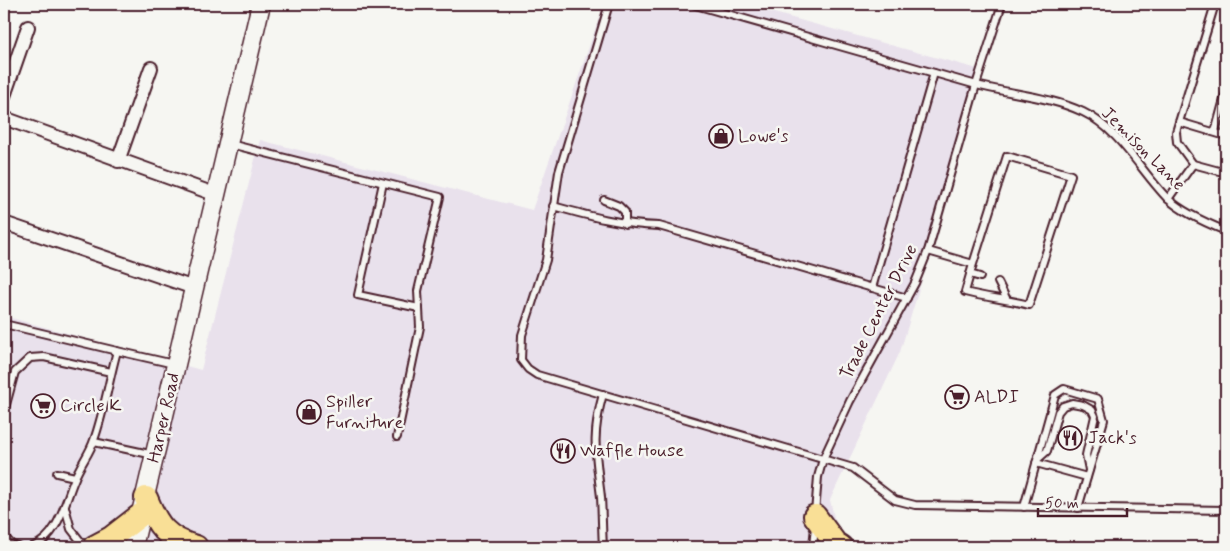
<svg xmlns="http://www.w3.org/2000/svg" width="1230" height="551" viewBox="0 0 1230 551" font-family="Mynerve,sans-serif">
	<rect width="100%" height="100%" fill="#f6f6f2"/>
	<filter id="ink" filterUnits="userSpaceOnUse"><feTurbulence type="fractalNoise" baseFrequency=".02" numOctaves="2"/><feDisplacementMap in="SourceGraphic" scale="10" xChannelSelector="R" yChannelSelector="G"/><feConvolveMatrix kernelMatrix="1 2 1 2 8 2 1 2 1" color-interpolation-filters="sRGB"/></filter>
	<g filter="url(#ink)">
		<!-- built -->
		<polygon fill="#e9e1ec" points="604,4 741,4 985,71 900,352 830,500 841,547 4,547 4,316 201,370 260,140 532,210"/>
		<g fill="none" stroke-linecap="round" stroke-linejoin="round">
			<!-- lane casing -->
			<g stroke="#4a1f2b" stroke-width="10">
				<g id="lane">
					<polyline points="609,4 559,172 546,260 522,335 521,360 528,369 537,375 853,468 895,500 915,505 1226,510"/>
					<path d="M692 4C786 30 879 58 973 84 1008 94 1049 96 1083 112 1119 129 1140 170 1167 198 1183 213 1206 223 1226 231"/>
					<polyline points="1179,122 1226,136"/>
					<polyline points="1215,132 1226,92"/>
					<polyline points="230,144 440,197 418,291 420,327 397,437"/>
					<polyline points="1193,164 1177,142 1176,132 1215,4"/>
					<polyline points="383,183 358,295 419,308"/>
					<polyline points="1168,199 1193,164 1219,171 1226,170"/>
					<polyline points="604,200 619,206 625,212 625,224"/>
					<path d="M553 206C589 216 622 225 659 226L907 298"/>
					<path d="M928 251 973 264 965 292C987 298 1007 299 1029 305L1071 175 1007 156 973 264"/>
					<polyline points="970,274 980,277"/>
					<polyline points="998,282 1006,298"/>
					<polyline points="872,288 934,73"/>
					<path d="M4 324 117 351C109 380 104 412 94 440 90 453 80 465 75 478 65 501 59 537 32 547"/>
					<polyline points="117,351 174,364"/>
					<path d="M603 394C591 437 596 455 601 497 602 514 602 531 603 547"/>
					<polyline points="4,412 15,372 30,358 44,357 111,372"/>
					<polyline points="94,442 154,455"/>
					<polyline points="1038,459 1047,451 1058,412 1063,406 1072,403 1083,405 1092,410 1095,416 1086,455 1089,470"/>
					<polyline points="1036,463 1087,477"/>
					<polyline points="57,473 75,477"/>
					<polyline points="65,507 71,529 85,547"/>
					<polyline points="1024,507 1055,395 1064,389 1098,399 1104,420 1078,508"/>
					<polyline points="815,513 818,477 823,459 850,401 915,283 928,251 976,85 1002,4"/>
					<polyline points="4,536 12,545 19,547"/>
					<polyline points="813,547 815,526"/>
				</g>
			</g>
			<!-- street casing -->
			<g stroke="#4a1f2b" stroke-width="16">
				<g id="street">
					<polyline points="4,96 28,27"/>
					<polyline points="4,118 217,195"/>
					<polyline points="118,161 151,68"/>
					<polyline points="4,223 194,288"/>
				</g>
			</g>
			<!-- secondary casing -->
			<g stroke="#4a1f2b" stroke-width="21">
				<polyline id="secondary" points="133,547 261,4"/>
			</g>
			<!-- highway casing -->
			<g stroke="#4a1f2b" stroke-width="26">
				<g id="highway">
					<path d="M146 498C157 525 166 539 196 547"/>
					<polyline points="815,516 835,543 841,547"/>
					<polyline points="94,547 111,538 142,514"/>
				</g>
			</g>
			<!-- lane -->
			<use href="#lane" stroke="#f6f6f2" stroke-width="6"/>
			<!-- street -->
			<use href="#street" stroke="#f6f6f2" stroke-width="12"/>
			<!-- secondary -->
			<use href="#secondary" stroke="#f6f6f2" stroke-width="18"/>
			<!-- highway -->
			<use href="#highway" stroke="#f9df96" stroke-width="22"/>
		</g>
	</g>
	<!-- icons -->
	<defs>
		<g id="shop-ring" transform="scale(1.25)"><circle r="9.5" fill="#f6f6f2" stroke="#4a1f2b" stroke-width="1.5"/><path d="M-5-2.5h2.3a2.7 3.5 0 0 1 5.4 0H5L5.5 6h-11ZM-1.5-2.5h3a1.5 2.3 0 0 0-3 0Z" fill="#4a1f2b"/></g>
		<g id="supermarket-ring" transform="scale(1.25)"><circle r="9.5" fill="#f6f6f2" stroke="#4a1f2b" stroke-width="1.5"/><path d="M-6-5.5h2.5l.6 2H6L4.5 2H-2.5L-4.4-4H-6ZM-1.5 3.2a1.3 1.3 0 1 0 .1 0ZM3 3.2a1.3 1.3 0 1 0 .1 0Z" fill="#4a1f2b"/></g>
		<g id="restaurant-ring" transform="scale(1.25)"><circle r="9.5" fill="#f6f6f2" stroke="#4a1f2b" stroke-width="1.5"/><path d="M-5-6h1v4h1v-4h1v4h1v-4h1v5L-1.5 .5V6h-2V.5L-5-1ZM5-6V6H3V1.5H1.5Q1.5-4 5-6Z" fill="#4a1f2b"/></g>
	</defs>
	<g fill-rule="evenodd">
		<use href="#shop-ring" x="721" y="136"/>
		<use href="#supermarket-ring" x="957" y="397"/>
		<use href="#supermarket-ring" x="43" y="406"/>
		<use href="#shop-ring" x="309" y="412"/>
		<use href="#restaurant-ring" x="1070" y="438"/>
		<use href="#restaurant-ring" x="563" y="451"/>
	</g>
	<g text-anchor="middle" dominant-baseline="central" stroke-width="5" stroke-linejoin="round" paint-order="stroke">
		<!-- poi labels -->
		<g font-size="18" fill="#4a1f2b" stroke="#f6f6f2" text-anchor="start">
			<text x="738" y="136">Lowe's</text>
			<text x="974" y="397">ALDI</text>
			<text x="326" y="402">Spiller<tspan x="326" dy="21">Furniture</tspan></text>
			<text x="60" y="406">Circle K</text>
			<text x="1088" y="438">Jack's</text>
			<text x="580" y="451">Waffle House</text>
		</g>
		<!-- street labels -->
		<g font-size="18" fill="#4a1f2b" stroke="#f6f6f2">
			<text transform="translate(1143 149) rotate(45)">Jemison Lane</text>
			<text transform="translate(879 312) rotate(-63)">Trade Center Drive</text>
			<text transform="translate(164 418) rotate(-77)">Harper Road</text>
		</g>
	</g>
	<!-- margin -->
	<rect width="1230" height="551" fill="none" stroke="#f6f6f2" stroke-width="20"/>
	<rect x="10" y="10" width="1210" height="531" fill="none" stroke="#4a1f2b" stroke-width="2" filter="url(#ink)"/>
	<!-- scale -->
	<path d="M1038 508v8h89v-8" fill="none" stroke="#4a1f2b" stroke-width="2.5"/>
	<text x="1045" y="508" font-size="15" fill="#4a1f2b" stroke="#f6f6f2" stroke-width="4" paint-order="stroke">50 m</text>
</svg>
